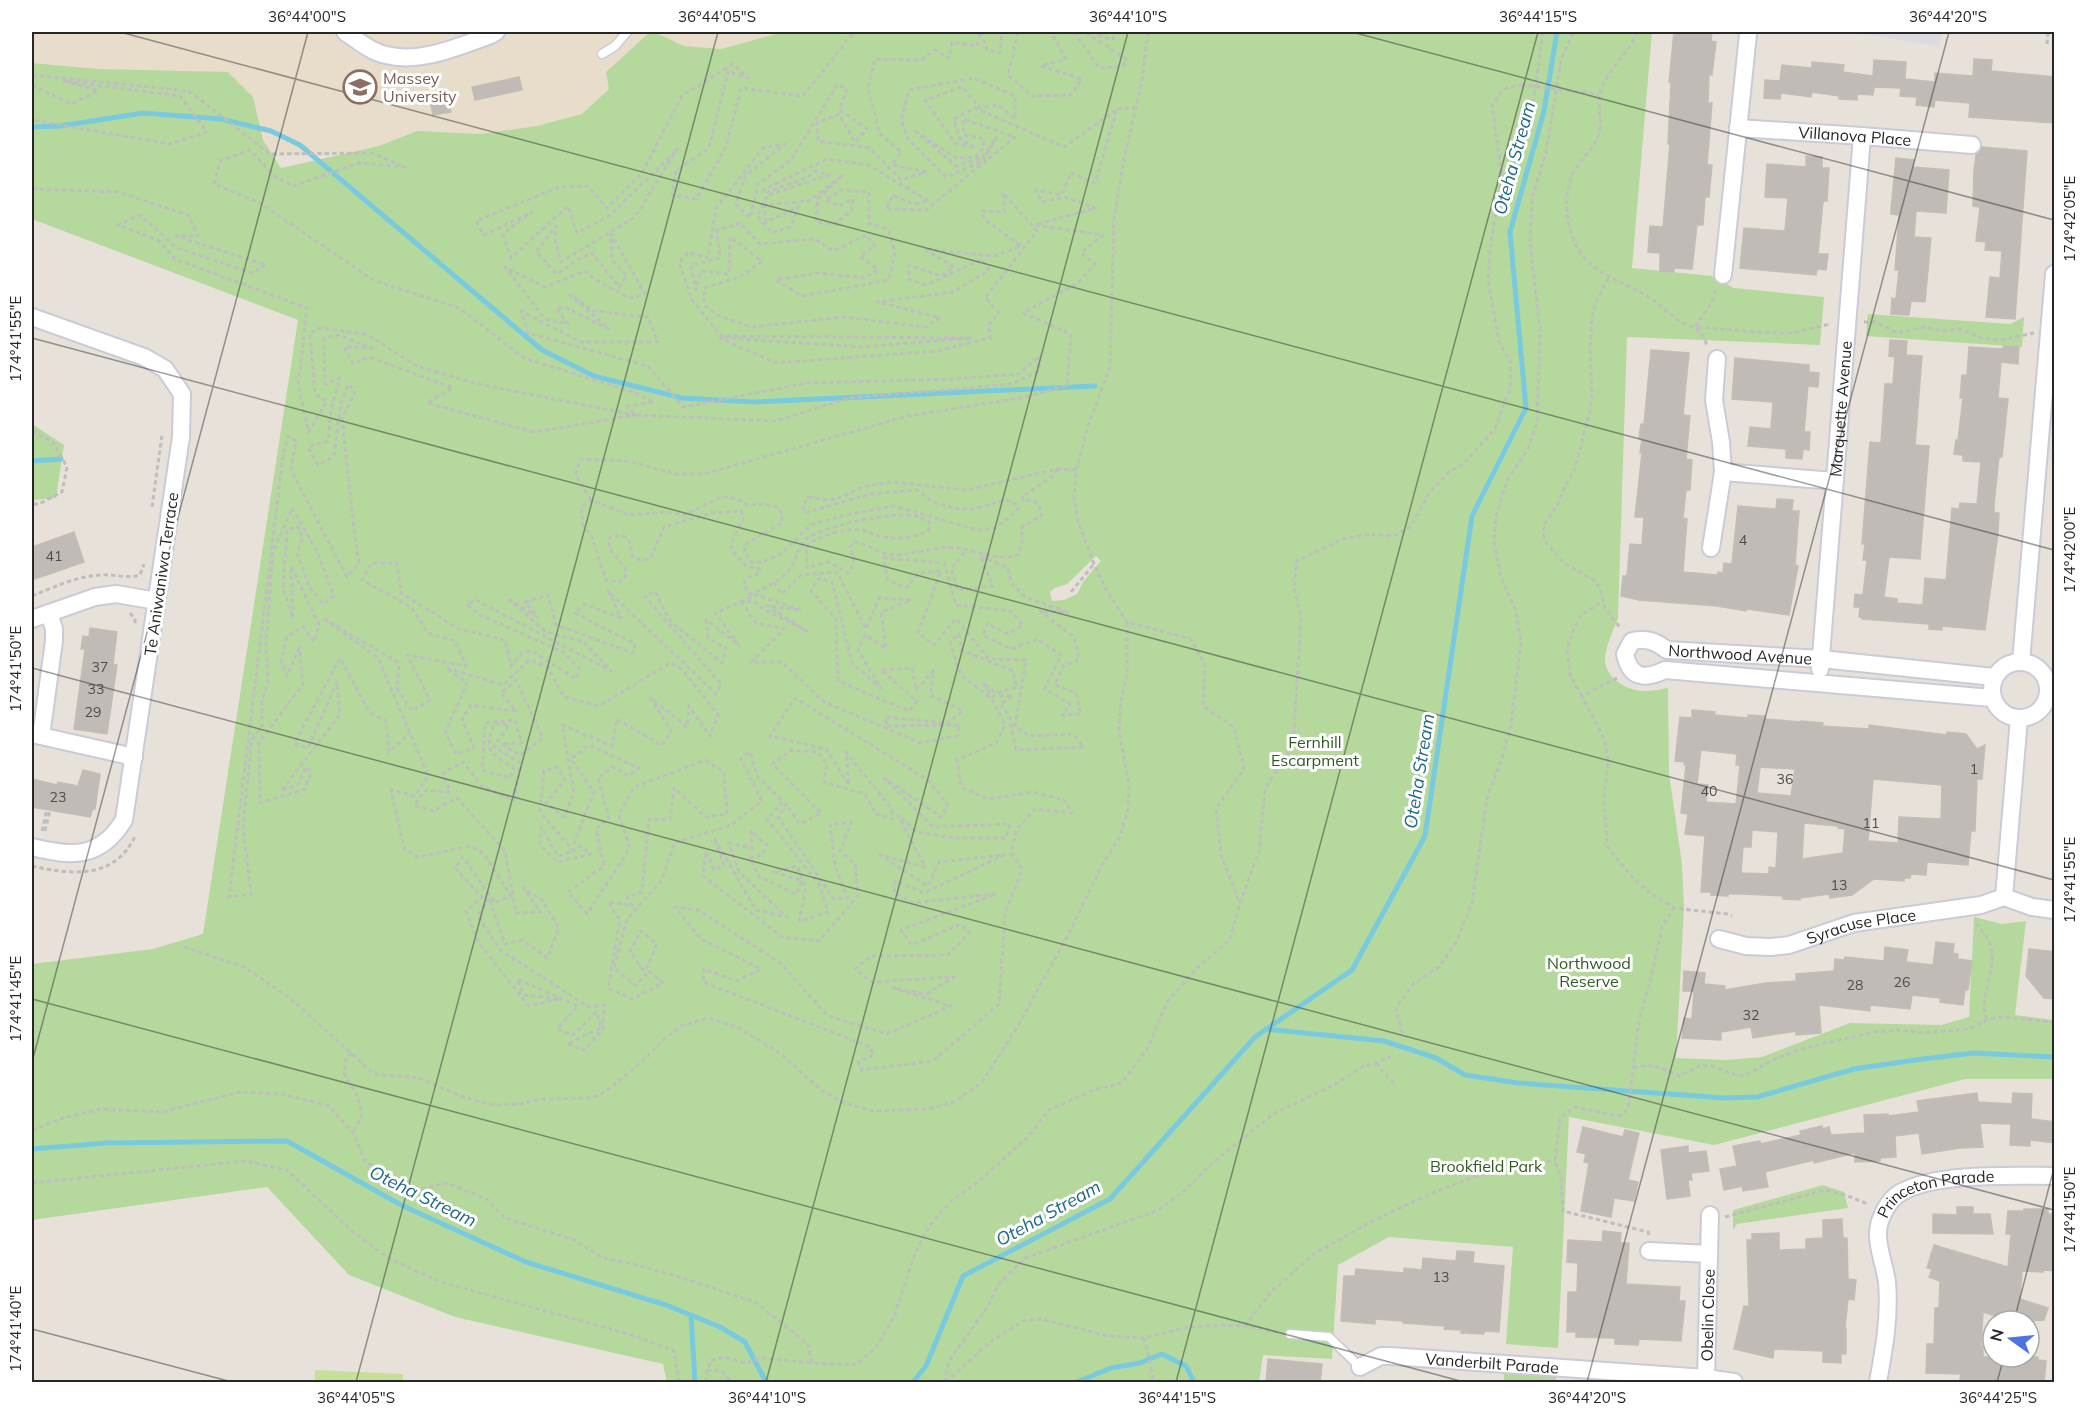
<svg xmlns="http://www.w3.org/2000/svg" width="2086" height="1414" viewBox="0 0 2086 1414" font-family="Mulish,sans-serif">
	<rect width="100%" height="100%" fill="#e8e1da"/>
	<!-- industrial -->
	<polygon fill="#dcdae1" points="1848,32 1942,32 1939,46"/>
	<!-- education -->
	<polygon fill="#e8ddcb" points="32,32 848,32 467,163 32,142"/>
	<!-- green -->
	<g fill="#b5d99d" fill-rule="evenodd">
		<path d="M650 32H654L684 46 721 49 783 32H1652L1632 268 1712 276 1734 288 1824 297 1820 345 1627 337 1618 618C1613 632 1606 644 1605 659 1604 677 1628 692 1645 691 1653 691 1661 689 1668 688L1669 773 1682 864 1684 908 1676 1058 1726 1060 1762 1057 1850 1023 1941 1025 1969 1017 1974 917 2002 924 2026 921 2015 1015 2054 1020V1079H1965L1714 1145 1569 1117 1558 1348 1506 1344 1513 1247 1389 1237 1338 1265 1332 1359 1263 1355 1259 1382H667L663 1364 455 1317 349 1275 267 1187 32 1220V964L153 949 203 934 298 320 32 219V63L99 69 228 72 253 97 263 140 281 168 379 146 417 131 481 134 537 126 582 114 609 89 606 72ZM1096 556 1101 561 1083 582 1077 594 1064 600 1052 601 1050 592 1055 588 1067 584Z"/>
		<polygon points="1868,314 2010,324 2024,317 2022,347 1866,336"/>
		<polygon points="32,424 64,445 56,498 32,500"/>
		<polygon points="1823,1185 1844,1192 1848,1208 1737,1224 1733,1230 1733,1210"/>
		<polygon points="1504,1372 1556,1376 1556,1382 1504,1382"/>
	</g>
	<!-- pitch -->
	<polygon fill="#c6df99" points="315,1370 403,1374 403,1382 315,1382"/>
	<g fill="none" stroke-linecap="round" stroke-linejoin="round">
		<!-- stream -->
		<g stroke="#79cadf" stroke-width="5">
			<polyline points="32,127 60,126 143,113 221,119 271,131 300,145 542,350 594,376 682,398 754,402 1095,386"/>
			<polyline points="32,461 61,459"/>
			<polyline points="1266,1029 1384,1041 1436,1058 1465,1075 1518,1083 1725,1098 1757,1097 1854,1069 1915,1060 1973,1053 2054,1057"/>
			<polyline points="32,1149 107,1143 287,1141 401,1205 526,1262 666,1305 720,1327 745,1342 766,1382"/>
			<polyline points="691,1315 695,1382"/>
			<polyline points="913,1382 926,1366 963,1276 1110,1199 1255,1037 1352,970 1425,836 1472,516 1526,408 1510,232 1544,111 1557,32"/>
			<polyline points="1077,1382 1111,1368 1140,1363 1162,1354 1186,1366 1194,1382"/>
		</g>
	</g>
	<!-- building -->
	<g fill="#c0bbb7" stroke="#c3bdb4" stroke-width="1.5" fill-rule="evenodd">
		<polygon points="1674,32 1712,32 1711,41 1716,42 1712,75 1709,74 1708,103 1712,103 1707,165 1712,165 1709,197 1705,197 1703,225 1697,225 1692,269 1674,268 1674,272 1660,271 1660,253 1648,252 1650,226 1663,227 1670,144 1668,144 1671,82 1669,82"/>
		<polygon points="1974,59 1992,60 1991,71 2055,77 2055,123 1969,117 1970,103 1935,100 1934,107 1916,105 1917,97 1900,96 1901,88 1874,87 1873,95 1857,94 1857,100 1839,99 1839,96 1812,92 1811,97 1781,93 1780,99 1764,98 1765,80 1780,81 1782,65 1812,68 1812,62 1844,65 1843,72 1873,76 1874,60 1906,62 1905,79 1935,82 1935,73 1973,76"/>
		<polygon points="519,77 522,90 475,100 472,87"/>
		<polygon points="447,93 451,112 433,115 429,96"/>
		<polygon points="1982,147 2027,151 2015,319 1986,317 1990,277 2000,278 2002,251 1985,250 1986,242 1976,241 1980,207 1973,206 1974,171 1976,155"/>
		<polygon points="1806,156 1822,157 1822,168 1829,168 1827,201 1823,201 1818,254 1828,254 1826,270 1817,269 1816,275 1740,268 1744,228 1785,231 1788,198 1765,197 1767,164 1806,167"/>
		<polygon points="1896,158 1914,160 1913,167 1949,170 1946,213 1916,211 1914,237 1931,238 1925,302 1911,301 1909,315 1891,314 1892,298 1896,299 1899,270 1895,270 1899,215 1891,214 1891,209"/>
		<polygon points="1890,340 1907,341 1906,355 1922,356 1915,445 1929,446 1920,559 1889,557 1884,597 1897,599 1897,603 1923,605 1925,578 1946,580 1952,508 1959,509 1960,503 1977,504 1981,462 1963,461 1963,455 1954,454 1956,440 1958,440 1963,398 1960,398 1962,375 1967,375 1969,347 2002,349 2004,346 2019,347 2018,364 2001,362 1998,398 2008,399 2002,457 1999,457 1994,505 1994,513 1999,513 1998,533 1985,630 1942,626 1942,630 1929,629 1929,624 1862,619 1862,617 1859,617 1860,607 1854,607 1855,594 1863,595 1867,560 1863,560 1865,544 1862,544 1870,442 1881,443 1885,384 1893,384 1895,357 1889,356"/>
		<polygon points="1651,350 1689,353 1683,415 1690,416 1686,459 1692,460 1690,490 1686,490 1683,518 1687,519 1683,572 1717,575 1718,572 1723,573 1724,563 1732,564 1738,506 1776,509 1777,499 1793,500 1792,511 1799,511 1795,565 1798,566 1789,615 1747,609 1746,611 1717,606 1639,600 1621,596 1623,576 1627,576 1630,544 1642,545 1644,517 1635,517 1642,453 1640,453 1642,438 1639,438 1641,424 1644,424"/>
		<polygon points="1735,358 1809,365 1809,372 1819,373 1818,387 1808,386 1804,432 1810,432 1809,450 1803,449 1802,459 1786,458 1786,449 1748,446 1750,427 1771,429 1773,402 1732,399"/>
		<polygon points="74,532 84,562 32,580 32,547"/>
		<polygon points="90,628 117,632 113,664 117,665 107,734 74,729 85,649 81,649 83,636 89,637"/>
		<path d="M1692 710 1715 712 1714 715 1748 718V715L1765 716V719L1800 722 1801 721 1823 723 1822 726 1869 729V725L1947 735V732L1966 734 1977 749 1985 745 1982 779H1977L1975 831H1971L1968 865 1927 862 1926 875 1911 874 1910 878H1904V881L1874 879 1852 895 1830 898 1829 894 1800 898V900L1783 899V896L1742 894H1728V896L1711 895V892H1701L1705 836 1685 834 1688 814 1681 813 1686 765H1684L1685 762 1675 761 1680 717 1692 718ZM1701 750 1737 754 1736 765H1740L1736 804 1706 802 1708 785 1697 784ZM1760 767 1795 769 1791 796 1757 793ZM1873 779 1942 785 1941 819 1899 817 1898 843 1868 841ZM1804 823 1838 826V828L1845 829 1843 853 1802 859ZM1752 830 1778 832 1776 868 1769 867V874L1741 873 1743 847H1751Z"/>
		<polygon points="83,770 100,774 95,809 93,808 90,817 32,807 32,779 57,785 58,782 78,786"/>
		<polygon points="1936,942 1954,944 1953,953 1958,954 1958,959 1972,961 1968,990 1965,990 1963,1005 1940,1002 1940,998 1912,995 1910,1009 1870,1005 1870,1011 1819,1005 1821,1033 1796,1035 1796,1031 1753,1038 1751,1027 1721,1032 1721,1040 1682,1038 1684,1018 1692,1019 1694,991 1683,991 1684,971 1705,973 1704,984 1725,986 1724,990 1766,983 1796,981 1796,974 1834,971 1835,959 1844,960 1845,957 1884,961 1885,947 1908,950 1906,962 1933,965"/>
		<polygon points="2029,949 2055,952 2055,999 2044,998 2026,976"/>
		<polygon points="1977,1093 1978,1102 2012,1104 2013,1093 2032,1094 2031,1119 2055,1122 2055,1143 2030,1140 2030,1146 2010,1145 2011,1124 1980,1123 1983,1147 1960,1148 1922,1154 1919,1133 1895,1136 1896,1157 1880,1158 1880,1161 1855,1162 1855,1153 1814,1163 1814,1160 1765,1172 1768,1187 1743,1191 1742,1186 1724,1190 1720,1169 1737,1166 1733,1146 1760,1141 1760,1144 1801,1135 1800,1131 1822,1126 1822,1129 1829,1127 1831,1135 1865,1133 1864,1115 1888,1114 1888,1116 1919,1112 1917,1101"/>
		<polygon points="1583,1127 1623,1137 1625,1130 1639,1133 1628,1180 1638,1182 1634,1201 1614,1198 1611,1217 1581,1211 1589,1163 1584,1162 1586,1154 1577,1152"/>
		<polygon points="1688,1146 1688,1153 1706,1151 1709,1171 1691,1173 1692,1180 1688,1180 1690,1196 1667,1199 1661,1150"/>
		<polygon points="1957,1207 1973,1207 1973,1214 1990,1214 1993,1234 1933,1233 1933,1214 1957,1215"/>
		<polygon points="2024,1209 2048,1209 2048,1214 2055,1214 2055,1271 2043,1270 2043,1272 2022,1271 2020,1299 2048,1308 2044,1320 2012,1321 1983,1312 1981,1346 1983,1346 1983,1357 2038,1357 2038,1360 2046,1361 2044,1383 1960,1379 1961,1374 1926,1373 1927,1344 1934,1344 1935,1308 1939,1308 1940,1281 1929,1277 1932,1269 1927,1268 1934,1245 2008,1267 2011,1234 2006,1234 2008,1211 2024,1211"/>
		<polygon points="1842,1219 1843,1238 1847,1238 1848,1279 1856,1280 1854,1300 1848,1299 1845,1329 1846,1329 1846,1354 1841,1354 1841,1363 1823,1362 1823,1351 1774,1349 1773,1358 1734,1349 1744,1306 1749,1307 1747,1240 1752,1240 1752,1234 1779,1233 1779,1250 1806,1249 1806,1239 1823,1238 1823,1220"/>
		<polygon points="1603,1231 1621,1233 1620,1243 1629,1243 1626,1284 1680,1287 1679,1301 1685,1301 1681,1341 1639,1339 1638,1345 1615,1344 1615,1338 1576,1337 1576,1332 1567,1332 1568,1292 1577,1292 1578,1263 1567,1262 1568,1240 1602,1242"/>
		<polygon points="1457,1251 1474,1252 1473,1263 1504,1266 1499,1332 1484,1331 1484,1334 1461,1333 1461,1330 1444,1329 1445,1326 1403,1323 1403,1321 1375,1319 1375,1324 1341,1321 1344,1276 1355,1276 1356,1269 1404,1273 1404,1268 1422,1270 1423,1258 1456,1261"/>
		<polygon points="1268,1359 1322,1364 1320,1383 1266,1383"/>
	</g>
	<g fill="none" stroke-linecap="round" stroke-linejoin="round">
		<!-- service casing -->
		<g stroke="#c9ccd7" stroke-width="11">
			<g id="service">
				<polyline points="602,54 615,46 627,32"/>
				<polyline points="1290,1334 1329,1337 1360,1367"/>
			</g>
		</g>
		<!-- minor casing -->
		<g stroke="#c9ccd7" stroke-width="20">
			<g id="minor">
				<path d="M345 32C357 40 371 52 386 55 421 64 459 46 491 35L496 32"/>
				<path id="s1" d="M1738 128 1862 136 1972 145"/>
				<polyline points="1723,275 1748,34"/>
				<path d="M32 317 144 357 165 369 182 394 181 437 124 820C100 859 72 857 32 847"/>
				<polyline points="1723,472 1835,481"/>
				<polyline points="1711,548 1723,472 1721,442 1714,400 1717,359"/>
				<polyline points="32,619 95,597 116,594 157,601"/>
				<circle cx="2020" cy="690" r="28"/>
				<polyline points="2021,662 2054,274"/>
				<path id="s2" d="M1820 669 1862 136"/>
				<path id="s3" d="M1992 698 1665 670C1644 680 1630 678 1625 654L1632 641C1647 638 1655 641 1667 650L1821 659 1994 677"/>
				<polyline points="32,734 134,757"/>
				<polyline points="41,736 54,641 54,629 49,613"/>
				<polyline points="2004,897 2019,718"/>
				<path id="s4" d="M1719 939 1746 946 1771 947 1789 945 1854 923 1981 905 2004 897 2032 907 2054 910"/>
				<polyline points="1649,1251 1709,1254"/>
				<path id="s5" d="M1360 1367 1381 1356H1390L1706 1378 1734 1382"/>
				<path id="s6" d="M1706 1378 1710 1215"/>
				<path id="s7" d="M1878 1382C1884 1349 1890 1317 1887 1282 1885 1266 1877 1248 1878 1232 1879 1218 1888 1200 1900 1193 1935 1172 2013 1176 2054 1176"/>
			</g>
		</g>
		<!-- path -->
		<g stroke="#bebebe" stroke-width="3" stroke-dasharray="4.5 3" stroke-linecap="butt">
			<polyline points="981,32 987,50 1000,53 1002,32"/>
			<polyline points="1018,32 1008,75 1032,96 1070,95 1082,79 1041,66 1066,59 1051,32"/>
			<polyline points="1074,32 1099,68 1123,66 1127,60 1085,32"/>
			<polyline points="1091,32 1112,40 1118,32"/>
			<polyline points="1148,32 1142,82 1123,163 1114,219 1110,367 1088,426 1076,470 1074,496 1078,521 1094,564 1106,590 1127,622 1191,639 1205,665 1203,706 1234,727 1244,768 1216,809 1221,855 1239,901"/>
			<path d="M1637 32C1631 51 1611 66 1603 85 1595 101 1603 118 1599 134 1597 143 1590 150 1584 157 1568 176 1564 195 1568 220 1578 275 1614 274 1653 300 1662 306 1669 314 1678 320 1692 329 1701 326 1707 346"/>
			<polyline points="2047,44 2048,32"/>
			<polyline points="32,75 189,91 270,154 372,153 405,167 359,163 293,186 274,176 250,150 220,161 214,184 260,203 375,281 459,308 524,358 636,393 654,402 628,406 635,415 776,421 849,398 1012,384 1039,371 1039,356 1019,374 952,379 808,383 683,407 648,366 528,333 521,311 581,342 658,342 648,317 594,311 570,295 609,329 565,307 556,308 568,324 545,319 505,267 545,287 585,271 596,280 630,298 645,294 611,234 612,260 627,276 619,287 592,253 577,260 557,274 536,252 556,226 555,239 561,262 635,217 678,148"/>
			<polyline points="32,85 71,104 98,91 64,81 180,96 207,132 170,144 32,120"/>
			<polyline points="1582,92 1599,95"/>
			<polyline points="1117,109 1136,108"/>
			<polyline points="675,152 609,216 577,233 568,206 511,258 503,234 532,212 484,235 476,221 559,187 588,186 607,208 642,173 682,96 733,64 748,78 728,71 709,148 676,171 672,195 696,199 726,147 741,88 803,96 854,32"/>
			<polyline points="1502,177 1520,157 1529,130 1543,32"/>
			<polyline points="32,189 118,192 188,215 198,236 176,236 266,265 253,273 177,248 140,215 118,225 159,241 175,259 307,308 298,386 309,432 327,401 315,394 310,335 317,328 366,334 417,366 478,384 635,415 534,432 427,403 453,388 369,357 353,364 344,347 372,348 338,335 324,338 325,384 340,378 331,410 328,441 308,447 318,465 334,456 341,403 349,384 355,393 342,417 355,538 359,563 347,577 291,470 296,441 288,436 283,456 229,897 251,894 243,827 252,739 262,726 262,700 268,683 266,644 273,552 292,508 317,551 334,596 323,604 309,586 297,553 303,537 297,526 287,530 283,589 293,618 291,566 319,625 314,642 303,627 287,636 281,661 287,676 299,648 303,684 259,743 260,803 305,789 311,772 306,767 298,785 281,791 340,715 337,682 308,748 294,744 340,658 370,713 386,721 389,752 409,734"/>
			<polyline points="1608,278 1595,304 1592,318 1590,349 1592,398 1589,415 1574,471 1565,486 1559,502 1545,523 1543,533 1545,541 1565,564 1594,580 1600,588 1605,608 1621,629"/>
			<path d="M1715 290C1714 303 1702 316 1695 327L1771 333H1792L1830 324"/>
			<polyline points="1864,322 1876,322 1898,333 1924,327 1944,331 1959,329 1984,339 2001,340 2034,333"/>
			<polyline points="724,338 862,347 971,338 721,336 692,300 679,263 688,252 708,258 716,208 763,148 785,144 745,176 736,204 750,218 758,184 791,160 837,85 847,88 840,110 867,129 855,142 839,114 817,123 818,141 870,148 901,180 926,172 892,165 901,152 880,134 868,89 875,59 921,60 935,50 949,58 952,42 977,46 980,32"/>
			<polyline points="32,431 53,442 67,467 62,492 39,504 32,504"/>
			<path d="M1057 469 1054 475 1022 497 1024 501 1033 500 1039 506 1042 515 1022 527V543L1018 555C995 562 979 550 955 548 932 545 910 558 887 554 874 551 866 543 853 542L850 547C854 558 856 564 848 573L829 562 807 568 806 556 808 544C823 535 844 528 861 530 867 531 873 534 879 536 897 540 913 539 929 530V521C924 520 920 517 916 516 895 511 818 526 804 541 799 547 797 556 794 562 786 579 766 588 750 594 745 589 743 585 746 578L757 574 760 569 746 566 731 549 732 542 744 517 741 511 712 513 664 527 650 559 640 560 632 556 630 542 627 537 616 536 609 538 610 549 626 569 625 579 618 582 606 580 591 535 583 526 581 507 591 500 630 515 666 512 684 515 722 497 736 498 747 505 764 504 778 507 782 515V523L744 545 745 552 751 562H763L781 554 811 525 845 515 894 506 978 530 995 528 1011 516 1019 508 1012 501 1004 500 975 509H958L933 502 917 490 870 494 805 513 803 505 808 497 828 500 837 499 865 486 892 482 967 490 1057 469 1076 470"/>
			<polyline points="591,500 575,474 581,459 628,461 676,474 704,474 908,416 1026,397 1067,385 1071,334 1023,313 1079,282 1095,264 1081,253 1103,235 1035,225 1096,208 1064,197 1042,202 1036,190 1061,195 1071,173 1095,183 1117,109 1064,147 975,108 954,119 960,139 975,148 955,143 925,100 962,87 980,108 998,105 1015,119 1015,96 974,78 909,90 901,120 908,139 946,177 983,161 996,138 983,157 956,166 914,130 956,158 976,157 983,149 984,139 964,135 963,119 1015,137 926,210 886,209 893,195 913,204 929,201 868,165 827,159 763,190 765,193 808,177 815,171 829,175 768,195 757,216 772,233 791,227 798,207 766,222 765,205 809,201 843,175 818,199 816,222 835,224 852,210 853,199 839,206 825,200 842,190 869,192 869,223 888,229 895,252 889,280 802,296 776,280 818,273 864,278 878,270 860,256 875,246 866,235 833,251 815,239 760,244 740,223 717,230 720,258 691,265 696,290 701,271 729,274 730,237 762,261 740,277 704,288 704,305 719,316 752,327 843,317 926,327 940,318 877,302 953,292 989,270 982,259 926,285 909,279 909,265 942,276 954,267 924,249 994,256 1021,246 984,219 982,211 1005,212 1003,193 1037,231 985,298 999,313 989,324 990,338 938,351 776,363 719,338"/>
			<polyline points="152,507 162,435"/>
			<path d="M774 582 782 594 801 575 837 572 866 629 879 598 911 600 881 612 886 648 865 635 858 650 881 688 852 663 832 582 819 578 811 591 836 619 838 681 909 711 917 701 881 670 912 668 916 690 934 670 930 695 963 711 947 723 886 717V726L960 725 957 736 921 743 824 702 782 662H751L784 629 756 623 742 603 753 601 765 610 807 631 767 606 801 610 756 595 715 613 739 645 706 620 708 638 726 648 722 663 670 621 655 591 645 597 721 684 716 694 608 591 621 618 584 604 575 613 635 644 633 653 556 625 548 595 525 602 537 617 507 598 546 632 584 642 611 671 476 600 467 605 478 614 563 652 579 668 576 679 532 651 522 653 511 666 505 640 459 629 401 593 397 563H372L362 580 411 607 428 633 455 641 466 666 407 655 430 700 412 711 397 688 399 663 323 618 378 658 428 776 415 796 391 790 404 848 417 857 471 846 484 854 511 896 495 903 463 857 455 868 482 897 466 911 478 942 529 1006 560 999 524 995 517 979 578 1006 557 1029 573 1035 596 1012 602 1027 567 1044 585 1050 603 1029 604 1005 589 1007 500 950 478 916 489 898 505 944 522 940 547 958 559 928 542 900 523 888 541 912 516 913 505 851 457 798 433 811 414 805 426 790 450 792 443 773 463 762 483 787 514 800 521 763 494 747 509 725 494 724C483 752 492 754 514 768L510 778 482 770 485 723 515 720 522 743 501 744 520 755 543 738 516 680 501 693 516 711 471 705 462 719 474 748 456 754 445 733 467 683 446 668 503 685 529 660 547 666 564 697 599 706 670 663 682 669 718 715 710 736 689 706 687 727 651 698 671 731 662 746 617 719 612 746 562 725 574 793 564 817 546 803 565 780 557 767 544 771 540 812 574 851 558 856 541 827 540 845 557 862 591 854 574 843 594 792 571 759 589 745 639 768 629 776 612 767 598 778 609 818 596 829 604 866 568 892 587 914 630 848 619 815 634 787 705 760 724 772 727 814 706 817 674 788 670 820 649 819 642 892 627 897 632 906 608 902 620 920 608 988 632 999 663 983 646 969 657 944 641 931 630 951 646 975 635 985 614 968 627 919 662 880 674 843 731 825 762 801 741 759 750 752 758 777 783 802 767 819 819 884 828 912 799 921 806 888 797 866 774 872 802 881 796 894 759 877 750 858 762 855 767 845 751 831 752 848 729 843 739 872 787 917 756 910 714 838 724 865 714 870 706 851 703 876 782 937 819 941 858 896 855 864 840 851 851 822 830 825 835 866 848 898 834 899 778 817 786 804 800 824 821 813 772 764 791 750 817 752 827 764 824 782 865 794 876 814 893 819 891 808 846 752 849 785 826 749 770 736 795 698 928 780 948 805 941 817 884 778 933 827 1010 824 1006 838H955L917 832 898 815 925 867 880 855 928 886 939 862 1004 855 924 893 895 881 894 892 913 903 996 894 901 930 912 945 961 924 969 933 948 955 871 956 855 969 872 982 954 977 926 994 893 988 951 1006 887 1034 828 1016 779 962 698 910 675 907 701 939 761 969 737 981 704 969 703 982 868 1046 874 1055 858 1062 862 1070 933 1061 999 1004 1005 914 1022 869 1011 853 1017 829 1035 809 1072 813 1064 800 1033 792 988 799 961 787 957 760 996 743 1005 725 992 699 961 675 950 643 959 634 961 650 1013 671 1017 687 996 693 983 683 992 696H1013L1000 704 1009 715 1016 750 1084 747 1073 734 1029 736 1015 726 1026 660 989 659 956 619 934 645 918 633 941 571 919 573 906 588 887 579 884 558 944 563 956 605 1010 611 1023 625 1008 634 987 624 983 635 1011 649 1038 639 1061 655 1045 689 1070 704 1062 715 1081 714 1076 693 1055 685 1063 666 1079 660 1074 637 1040 611 1067 612 1025 597 1012 584 1007 567 980 556 993 586 958 590 951 569 966 550"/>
			<polyline points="1071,592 1094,564"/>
			<path d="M32 596C54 587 77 576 101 575 115 574 127 579 140 575L144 564"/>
			<polyline points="130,613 135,619 135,625"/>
			<polyline points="1617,678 1582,696 1605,741 1608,762 1604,799 1607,846 1630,875 1649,892 1674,908 1727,914 1732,916"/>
			<polyline points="1582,696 1570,675 1567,650 1572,633 1581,615 1602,602"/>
			<polyline points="42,831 47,809"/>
			<polyline points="45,831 50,810"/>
			<path d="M32 866C72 875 116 880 136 834"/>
			<path d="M1976 923C1980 929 1987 936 1990 943 1999 969 1977 996 1987 1020"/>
			<polyline points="184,947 244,967 290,998 374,1074 419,1078 463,1097 492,1105 519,1104 541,1099 592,1098 609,1089 646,1058 664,1039 681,1026 708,1018 737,1027 759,1040 781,1054 821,1090 844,1103 874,1111 928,1109 955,1102 982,1082 1019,1024 1071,929 1101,867 1120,837 1128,810 1129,785 1119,731 1121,701 1127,676 1127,622"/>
			<polyline points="1402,1033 1396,1008 1414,983 1439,967 1457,940 1472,903 1487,798 1502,758 1511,725 1521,642 1516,612 1501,577 1494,542 1496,515 1508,479 1528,449 1537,423 1540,329 1530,242 1532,199 1546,152 1561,61 1573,32"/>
			<polyline points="352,1053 345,1061 345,1077 356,1093 362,1114 354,1132"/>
			<polyline points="1376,1063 1395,1085"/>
			<path d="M1633 1068C1651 1062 1662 1068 1679 1076L1699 1066H1713L1730 1073 1744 1076 1773 1060 1801 1049 1874 1032 1899 1030 1922 1033 1969 1029 1987 1020 2000 1017 2054 1022"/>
			<polyline points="32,1130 63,1118 101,1109 162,1112 240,1092 282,1094 329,1106 353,1133 364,1159 386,1178 422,1189 446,1183 487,1199 505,1218 574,1240 603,1258 634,1264 679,1277 755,1302 808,1344 812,1363 856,1365 876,1347 894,1317 915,1253 929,1226 952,1200 978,1182 1029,1136 1049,1110 1094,1090 1122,1083 1149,1046 1167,1002 1197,968 1230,940 1240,903 1259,851 1265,789 1293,745 1301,617 1294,588 1297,561 1343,539 1370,534 1394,536 1410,527 1430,492 1449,472 1462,465 1495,429 1510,388 1511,363 1499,342 1488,279 1491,242 1502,177 1492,105 1503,89 1521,85"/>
			<polyline points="32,1183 246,1161 287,1170 352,1231 388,1258 441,1282 632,1335 674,1351 679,1381 696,1382"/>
			<polyline points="1725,1217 1825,1190 1848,1196 1868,1204"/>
			<polyline points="1649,1235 1648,1232 1563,1211 1561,1179 1555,1160 1560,1117 1575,1107 1617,1116 1622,1115 1628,1108 1639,1021 1652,973 1662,927 1674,908"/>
			<polyline points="1245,1326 1272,1291 1314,1254 1370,1222 1430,1194 1474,1177 1555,1160"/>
			<polyline points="1144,1338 1153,1376 1152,1381 1148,1382"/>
			<polyline points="707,1370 722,1371 731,1382"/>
			<polyline points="706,1382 707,1370 712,1360 725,1357 745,1363 761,1358 812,1363"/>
			<polyline points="944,1382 949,1361 988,1306 998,1285 1025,1258 1159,1210 1184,1191 1211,1164 1275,1113 1334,1085 1362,1067 1376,1063 1391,1056"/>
			<polyline points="946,1382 990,1342 1023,1321 1041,1319 1108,1336 1144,1338 1188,1327 1222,1325 1245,1326 1280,1333"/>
		</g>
		<!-- service -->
		<use href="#service" stroke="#fff" stroke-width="8"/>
		<!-- minor -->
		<use href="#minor" stroke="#fff" stroke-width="16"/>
		<!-- path-bridge -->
		<polyline stroke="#bebebe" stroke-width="3" stroke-dasharray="4.5 3" stroke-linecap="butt" points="1521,85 1582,92"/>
	</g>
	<!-- ticks -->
	<path fill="none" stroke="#272727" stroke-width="1.5" stroke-opacity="0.45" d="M120 32 2054 550M1352 32 2054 220M32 338 2054 880M32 668 2054 1210M32 999 1464 1382M32 1062 308 32M2014 1321 2054 1168M32 1329 232 1382M356 1382 718 32M766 1382 1128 32M1176 1382 1538 32M1587 1382 1949 32M1997 1382 2004 1357"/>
	<!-- icons -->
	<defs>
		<g id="university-ring" transform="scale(1.725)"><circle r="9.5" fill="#fff" stroke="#8d6e63" stroke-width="1.5"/><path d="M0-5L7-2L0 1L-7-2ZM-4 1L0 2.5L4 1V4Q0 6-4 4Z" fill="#8d6e63"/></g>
	</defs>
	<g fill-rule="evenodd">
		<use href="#university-ring" x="360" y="87"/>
	</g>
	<g text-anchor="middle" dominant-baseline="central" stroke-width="6" stroke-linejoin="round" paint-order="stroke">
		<!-- number labels -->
		<g font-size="14" fill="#4d4c4b">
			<text x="1743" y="540">4</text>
			<text x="54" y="556">41</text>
			<text x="100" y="667">37</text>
			<text x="96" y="689">33</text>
			<text x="93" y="712">29</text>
			<text x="1974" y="769">1</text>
			<text x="1785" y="779">36</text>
			<text x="1709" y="791">40</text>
			<text x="58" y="797">23</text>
			<text x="1871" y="823">11</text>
			<text x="1839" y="885">13</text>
			<text x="1902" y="982">26</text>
			<text x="1855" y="985">28</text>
			<text x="1751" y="1015">32</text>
			<text x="1441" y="1277">13</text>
		</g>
		<!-- education labels -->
		<g font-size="16" fill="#785e54" stroke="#fff" text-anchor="start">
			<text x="383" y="78">Massey<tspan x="383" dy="18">University</tspan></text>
		</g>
		<!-- street labels -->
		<g font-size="16" fill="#272727" stroke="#fff">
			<text stroke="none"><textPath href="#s1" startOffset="117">Villanova Place</textPath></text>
			<text stroke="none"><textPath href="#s2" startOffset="261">Marquette Avenue</textPath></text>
			<text transform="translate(161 574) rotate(-82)">Te Aniwaniwa Terrace</text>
			<text stroke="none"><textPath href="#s3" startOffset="507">Northwood Avenue</textPath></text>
			<text stroke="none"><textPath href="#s4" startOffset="146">Syracuse Place</textPath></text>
			<text stroke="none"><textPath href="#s7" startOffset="231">Princeton Parade</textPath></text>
			<text stroke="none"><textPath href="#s6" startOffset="63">Obelin Close</textPath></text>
			<text stroke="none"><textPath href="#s5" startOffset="135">Vanderbilt Parade</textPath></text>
		</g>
		<!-- park labels -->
		<g font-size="16" fill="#315a21" stroke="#fff">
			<text x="1315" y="742">Fernhill<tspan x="1315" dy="18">Escarpment</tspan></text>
			<text x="1589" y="963">Northwood<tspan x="1589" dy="18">Reserve</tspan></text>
			<text x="1486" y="1166">Brookfield Park</text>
		</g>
		<!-- water labels -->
		<g font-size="18" font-style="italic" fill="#1d6886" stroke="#fff">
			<text transform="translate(1514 158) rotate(-75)">Oteha Stream</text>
			<text transform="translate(1419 771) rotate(-81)">Oteha Stream</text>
			<text transform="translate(423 1196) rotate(26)">Oteha Stream</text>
			<text transform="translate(1048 1213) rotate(-29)">Oteha Stream</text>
		</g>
	</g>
	<!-- border -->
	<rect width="2086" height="1414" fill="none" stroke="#ffffff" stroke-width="66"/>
	<!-- north arrow -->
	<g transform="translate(2011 1339) rotate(285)"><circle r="28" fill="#ffffff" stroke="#a9a9a9" stroke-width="1.5"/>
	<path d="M0-4.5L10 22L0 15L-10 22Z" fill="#4c72e3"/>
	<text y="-9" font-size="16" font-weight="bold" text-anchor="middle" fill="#272727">N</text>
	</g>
	<rect x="33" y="33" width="2020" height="1348" fill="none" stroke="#272727" stroke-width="2"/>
	<g font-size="15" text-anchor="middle" fill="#272727">
		<text x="307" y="22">36°44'00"S</text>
		<text x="717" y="22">36°44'05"S</text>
		<text x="1128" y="22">36°44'10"S</text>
		<text x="1538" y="22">36°44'15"S</text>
		<text x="1948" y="22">36°44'20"S</text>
		<text transform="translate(2070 219) rotate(-90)" y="5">174°42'05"E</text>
		<text transform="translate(16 339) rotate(-90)" y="5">174°41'55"E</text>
		<text transform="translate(2070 550) rotate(-90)" y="5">174°42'00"E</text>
		<text transform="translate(16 669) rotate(-90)" y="5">174°41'50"E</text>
		<text transform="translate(2070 880) rotate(-90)" y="5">174°41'55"E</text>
		<text transform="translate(16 999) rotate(-90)" y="5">174°41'45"E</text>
		<text transform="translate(2070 1210) rotate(-90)" y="5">174°41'50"E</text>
		<text transform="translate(16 1329) rotate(-90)" y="5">174°41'40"E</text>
		<text x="356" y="1403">36°44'05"S</text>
		<text x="767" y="1403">36°44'10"S</text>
		<text x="1177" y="1403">36°44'15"S</text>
		<text x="1587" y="1403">36°44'20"S</text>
		<text x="1998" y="1403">36°44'25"S</text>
	</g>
</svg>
